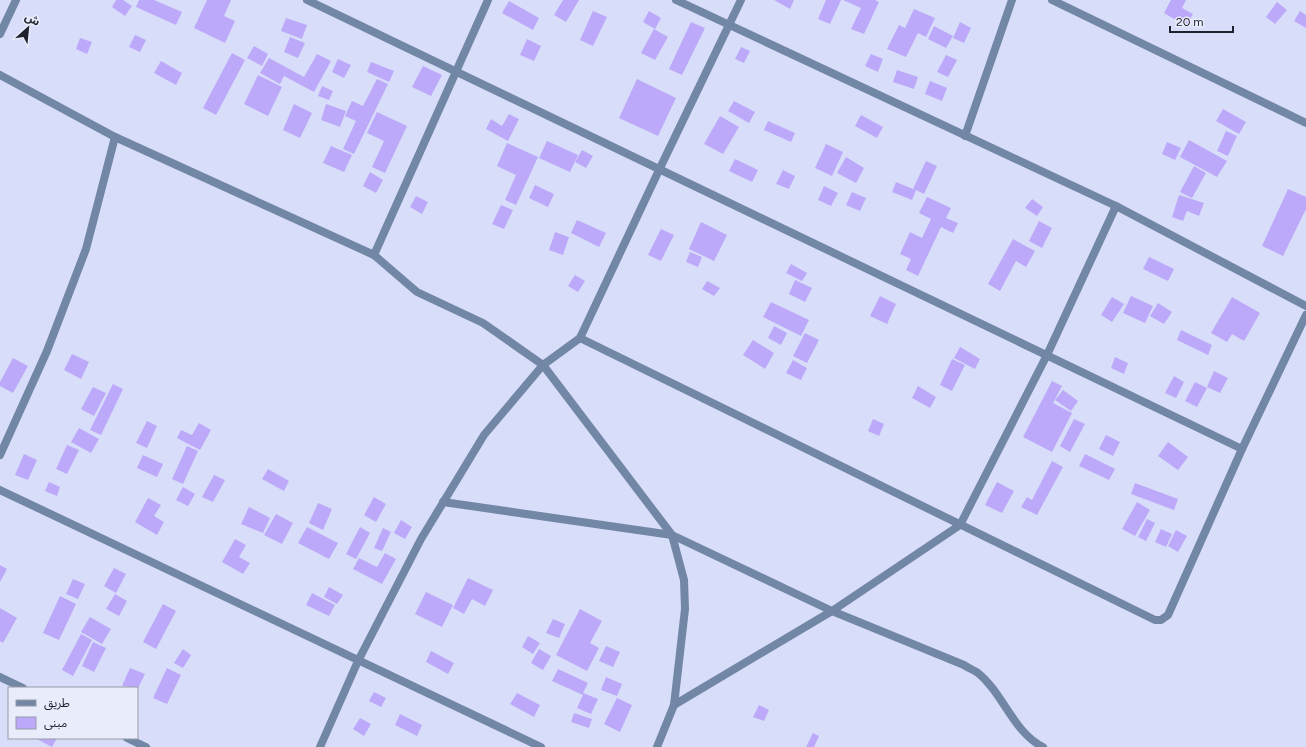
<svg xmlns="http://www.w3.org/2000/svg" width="1306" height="747" viewBox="0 0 1306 747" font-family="Figtree,'Noto Sans Arabic',sans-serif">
	<rect width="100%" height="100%" fill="#d8def9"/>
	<!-- building -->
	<g fill="#bda9fa">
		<polygon points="116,0 123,0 132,6 125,16 112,7"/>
		<polygon points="139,0 154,0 182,12 176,25 136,7"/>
		<polygon points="207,0 231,0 224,16 235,21 225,43 194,28"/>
		<polygon points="563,0 579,0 566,22 554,15"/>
		<polygon points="774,0 794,0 790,9"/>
		<polygon points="826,0 841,0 830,24 818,19"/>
		<polygon points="843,0 875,0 879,2 864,34 851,29 861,8"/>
		<polygon points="1171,0 1186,0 1182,8 1193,14 1186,26 1164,13"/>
		<polygon points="509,1 539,18 533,30 502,13"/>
		<polygon points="1277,2 1287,10 1275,24 1266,17"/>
		<polygon points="914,9 935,18 926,37 918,33 906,57 887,49 899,25 905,28"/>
		<polygon points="593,11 607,17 593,46 580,40"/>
		<polygon points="649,11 661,18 655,29 643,22"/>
		<polygon points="1300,11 1306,15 1306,28 1294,21"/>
		<polygon points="286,18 307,25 302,39 281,31"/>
		<polygon points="691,22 705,28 682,75 669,69"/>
		<polygon points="960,22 971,28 964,43 953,38"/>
		<polygon points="934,26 953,36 946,48 928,39"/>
		<polygon points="654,29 668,37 655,60 641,53"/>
		<polygon points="135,35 146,40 140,52 129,47"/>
		<polygon points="290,37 305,43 298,58 284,52"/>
		<polygon points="80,38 92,42 87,54 76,49"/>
		<polygon points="527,39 541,46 534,61 520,55"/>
		<polygon points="254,46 268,54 262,66 247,58"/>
		<polygon points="741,47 750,51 744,63 735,59"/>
		<polygon points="232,53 245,60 216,115 203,108"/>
		<polygon points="317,54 331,61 314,92 284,76 280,84 260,73 269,58 304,77"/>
		<polygon points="871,54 883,59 878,72 865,66"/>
		<polygon points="946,55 957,60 948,77 937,72"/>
		<polygon points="338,59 351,65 344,78 332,72"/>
		<polygon points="161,61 182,73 176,85 154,73"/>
		<polygon points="371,62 394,71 389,82 367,72"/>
		<polygon points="423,66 442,75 431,96 412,87"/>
		<polygon points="897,70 918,77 914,89 893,82"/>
		<polygon points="258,75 282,87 268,116 244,104"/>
		<polygon points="377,79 388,84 354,154 343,149 356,121 345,116 352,101 363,106"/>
		<polygon points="637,79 676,98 658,136 619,118"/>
		<polygon points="930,81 947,88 942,101 925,94"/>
		<polygon points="322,86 333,91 329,100 318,96"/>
		<polygon points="734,101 755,112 749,123 728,111"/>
		<polygon points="294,104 312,113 300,138 283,130"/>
		<polygon points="326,104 346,111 340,127 321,120"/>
		<polygon points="1223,109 1246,122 1239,134 1216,121"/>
		<polygon points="377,112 407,126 385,173 372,167 384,141 367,133"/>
		<polygon points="509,114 519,119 508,141 486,129 491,119 502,126"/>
		<polygon points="861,115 883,127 877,138 855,126"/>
		<polygon points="720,116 739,127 723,154 704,144"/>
		<polygon points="768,121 795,133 791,142 764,130"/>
		<polygon points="1226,131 1237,136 1228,156 1217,151"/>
		<polygon points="1189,140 1227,161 1217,177 1180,157"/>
		<polygon points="547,141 578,155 570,172 539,158"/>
		<polygon points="1167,142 1181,148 1175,160 1162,154"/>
		<polygon points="507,143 538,157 516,205 505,200 516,175 497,166"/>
		<polygon points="826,144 843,152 832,176 815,168"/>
		<polygon points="331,146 352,155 344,172 323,163"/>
		<polygon points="582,150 593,156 586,168 575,162"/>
		<polygon points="846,157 864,168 856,183 837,173"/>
		<polygon points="735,159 758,170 752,182 729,171"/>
		<polygon points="926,161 937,166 924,194 916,190 912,200 892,192 896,182 913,189"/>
		<polygon points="1194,166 1206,173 1192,198 1180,192"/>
		<polygon points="783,170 795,176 789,189 776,184"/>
		<polygon points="370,172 383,180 376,193 363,186"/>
		<polygon points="535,185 554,194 548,207 529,198"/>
		<polygon points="824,186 838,193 831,206 818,200"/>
		<polygon points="1288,189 1306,197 1306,209 1283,256 1262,246"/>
		<polygon points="852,192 866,198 860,211 846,205"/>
		<polygon points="1179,195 1204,203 1199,216 1187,211 1183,221 1172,217"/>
		<polygon points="416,196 428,202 422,214 410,207"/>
		<polygon points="927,197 951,208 946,218 958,223 953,233 941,227 918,276 906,270 911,259 900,254 910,232 922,238 931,219 919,213"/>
		<polygon points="1032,199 1043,207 1037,216 1025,208"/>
		<polygon points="501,205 513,210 504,229 492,224"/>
		<polygon points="577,220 606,233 599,247 571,233"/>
		<polygon points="1039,221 1052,228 1042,248 1029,241"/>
		<polygon points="701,222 727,235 714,261 689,249"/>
		<polygon points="661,229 674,235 661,261 648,255"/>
		<polygon points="555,232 569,237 563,255 549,250"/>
		<polygon points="1013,239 1035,251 1026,267 1016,261 1000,291 988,284"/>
		<polygon points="690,252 702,257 698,267 686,262"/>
		<polygon points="1149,257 1174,269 1168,281 1143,269"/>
		<polygon points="791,264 807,273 802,281 786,273"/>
		<polygon points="575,275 585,281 578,292 568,286"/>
		<polygon points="795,280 812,288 805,302 789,294"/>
		<polygon points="707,281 720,288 714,296 702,289"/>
		<polygon points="880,296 896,304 887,324 870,316"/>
		<polygon points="1131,296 1153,306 1145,323 1123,313"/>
		<polygon points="1112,297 1124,304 1112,322 1101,315"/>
		<polygon points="1232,297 1260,313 1244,341 1232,334 1227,342 1211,333"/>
		<polygon points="771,302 809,320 801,336 763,317"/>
		<polygon points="1158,303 1172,312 1164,324 1150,316"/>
		<polygon points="774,326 787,333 781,345 768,338"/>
		<polygon points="1181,330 1212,345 1208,355 1177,340"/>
		<polygon points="805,333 819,340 807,363 793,356"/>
		<polygon points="753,340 774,353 765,369 743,355"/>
		<polygon points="960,347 980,359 975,369 954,358"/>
		<polygon points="72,354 89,362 81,379 64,370"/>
		<polygon points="1115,357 1128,363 1124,374 1111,368"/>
		<polygon points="13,358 28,366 13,393 0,386 0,382"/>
		<polygon points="952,359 965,365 952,391 940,385"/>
		<polygon points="793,360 807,368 801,380 786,373"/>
		<polygon points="1214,371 1228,378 1220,393 1207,387"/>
		<polygon points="1174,376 1184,382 1176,398 1165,393"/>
		<polygon points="1052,381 1062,386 1053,403 1072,413 1052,452 1023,437"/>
		<polygon points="1195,382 1207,388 1197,407 1185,401"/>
		<polygon points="113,384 123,389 101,435 90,430"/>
		<polygon points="918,386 936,397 930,408 912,398"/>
		<polygon points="93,387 106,393 94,416 81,409"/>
		<polygon points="1063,390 1078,401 1071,411 1055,400"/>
		<polygon points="873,419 884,424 879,436 868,431"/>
		<polygon points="1074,419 1085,424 1070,452 1060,446"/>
		<polygon points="147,421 157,426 147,448 136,443"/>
		<polygon points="199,423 211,430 200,450 177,438 181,430 192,435"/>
		<polygon points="79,428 99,439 91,453 71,442"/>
		<polygon points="1106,435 1120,442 1113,456 1099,449"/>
		<polygon points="1168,442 1188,457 1178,470 1158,456"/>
		<polygon points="67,445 79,450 67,474 56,469"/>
		<polygon points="187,446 198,451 183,484 172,479"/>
		<polygon points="24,454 37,460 28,480 15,475"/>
		<polygon points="1085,454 1115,469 1109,480 1079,466"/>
		<polygon points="143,455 163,464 157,477 137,468"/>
		<polygon points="1052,461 1063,467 1037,515 1021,507 1027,497 1032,500"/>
		<polygon points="268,469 289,481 284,491 262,479"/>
		<polygon points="214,475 225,480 213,502 202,497"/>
		<polygon points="49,482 60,487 57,496 45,491"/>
		<polygon points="997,482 1014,491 1002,513 985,505"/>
		<polygon points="1135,483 1178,499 1174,510 1131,494"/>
		<polygon points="183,487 195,494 188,506 176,500"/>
		<polygon points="374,497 386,504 376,522 364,515"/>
		<polygon points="148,498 161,505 154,516 164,522 157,535 135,522"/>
		<polygon points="1137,502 1150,510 1135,536 1122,529"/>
		<polygon points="318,503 332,509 323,530 309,523"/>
		<polygon points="249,507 270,518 263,533 241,524"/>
		<polygon points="276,514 293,523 282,544 264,535"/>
		<polygon points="1147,519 1155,523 1146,541 1138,537"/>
		<polygon points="401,520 412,527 405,539 394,533"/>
		<polygon points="307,527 338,543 329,559 298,543"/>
		<polygon points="360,527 370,533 356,559 346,554"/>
		<polygon points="383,528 391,532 382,551 374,548"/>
		<polygon points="1161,529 1172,534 1166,547 1155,542"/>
		<polygon points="1176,530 1187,536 1178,552 1168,546"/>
		<polygon points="235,539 246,545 239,557 250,563 243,574 222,562"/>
		<polygon points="385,553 396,559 382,584 353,569 359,558 377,567"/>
		<polygon points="0,565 7,569 0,582"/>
		<polygon points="114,568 126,574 116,593 104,586"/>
		<polygon points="468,578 493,590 485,606 472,599 464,614 453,608"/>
		<polygon points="73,579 85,584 78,599 66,594"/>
		<polygon points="329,587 343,595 337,604 324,597"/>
		<polygon points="426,592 453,605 442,627 415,614"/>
		<polygon points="312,593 335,605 329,616 306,605"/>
		<polygon points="115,594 127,601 119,616 106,609"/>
		<polygon points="60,596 76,604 59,640 43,633"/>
		<polygon points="163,604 176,611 156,649 143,642"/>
		<polygon points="0,608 17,618 3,643 0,641"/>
		<polygon points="580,609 602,621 590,643 599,648 587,671 556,655"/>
		<polygon points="90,617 111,629 102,644 81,632"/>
		<polygon points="553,619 565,624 559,638 546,633"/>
		<polygon points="81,634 92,640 73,676 62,670"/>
		<polygon points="528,636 540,643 533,654 522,647"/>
		<polygon points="93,642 106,648 94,672 82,666"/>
		<polygon points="606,646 620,652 613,667 599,661"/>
		<polygon points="183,649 191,655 183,668 174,663"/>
		<polygon points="539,649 551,656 543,670 531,663"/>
		<polygon points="431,651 454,663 448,674 426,662"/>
		<polygon points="130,668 145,674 138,688 122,686"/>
		<polygon points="167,668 181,675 167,704 153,698"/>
		<polygon points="558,669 588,683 583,693 598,699 591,714 577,708 583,695 552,681"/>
		<polygon points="606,677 622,684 617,696 601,690"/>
		<polygon points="374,692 386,698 381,707 369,701"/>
		<polygon points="517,693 540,705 534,717 510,704"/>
		<polygon points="617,698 632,705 620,732 604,724"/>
		<polygon points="759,705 769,710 764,721 753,717"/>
		<polygon points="574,713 592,719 589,728 571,722"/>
		<polygon points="400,714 422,725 417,736 395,725"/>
		<polygon points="360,718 371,724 364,736 353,729"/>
		<polygon points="813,733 819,736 814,747 806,747"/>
		<polygon points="35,738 57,738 52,747"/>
	</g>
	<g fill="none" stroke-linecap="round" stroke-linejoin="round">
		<!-- minor -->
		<g stroke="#7286a5" stroke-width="8">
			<polyline points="307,0 1242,449"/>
			<polyline points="676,0 1116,206 1306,306"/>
			<polyline points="1052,0 1306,123"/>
			<polyline points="0,34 16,0"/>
			<polyline points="0,75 115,137 374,255 417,292 483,323 543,365 672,535 684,580 685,609 674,705 657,747"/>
			<polyline points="965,136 1012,0"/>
			<polyline points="374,255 488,0"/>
			<polyline points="580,338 1155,620 1161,620 1168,615 1242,449 1306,315"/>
			<polyline points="0,455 47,351 86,249 115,137"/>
			<polyline points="0,490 541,747"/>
			<path d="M443 502 672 535 832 611 964 665C968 668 974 670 978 673 1003 693 1013 732 1043 747"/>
			<polyline points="0,677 23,688"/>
			<polyline points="674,705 832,611 960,525 1047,355 1116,206"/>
			<polyline points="127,738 146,747"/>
			<polyline points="320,747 358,661 421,539 484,435 543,365 580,338 660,168 741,0"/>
		</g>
	</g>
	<!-- legend -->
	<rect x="8" y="687" width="130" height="52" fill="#e9ecfa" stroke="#989ba8"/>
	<rect x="16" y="700" width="20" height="6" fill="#7286a5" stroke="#989ba8"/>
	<text x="44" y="707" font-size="12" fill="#1f212e">طريق</text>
	<rect x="16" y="717" width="20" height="12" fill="#bda9fa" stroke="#989ba8"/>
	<text x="44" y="727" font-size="12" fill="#1f212e">مبنى</text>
	<!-- north arrow -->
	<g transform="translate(28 28) rotate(27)" stroke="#e9ecfa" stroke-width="3" paint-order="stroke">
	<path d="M0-3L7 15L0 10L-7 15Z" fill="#1f212e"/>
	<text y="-6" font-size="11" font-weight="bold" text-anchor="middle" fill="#1f212e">ش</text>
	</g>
	<!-- scale -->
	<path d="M1170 26v6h63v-6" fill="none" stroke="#1f212e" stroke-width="2"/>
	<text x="1176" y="26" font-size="12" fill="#1f212e" stroke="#e9ecfa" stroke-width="3" paint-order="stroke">20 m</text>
</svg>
